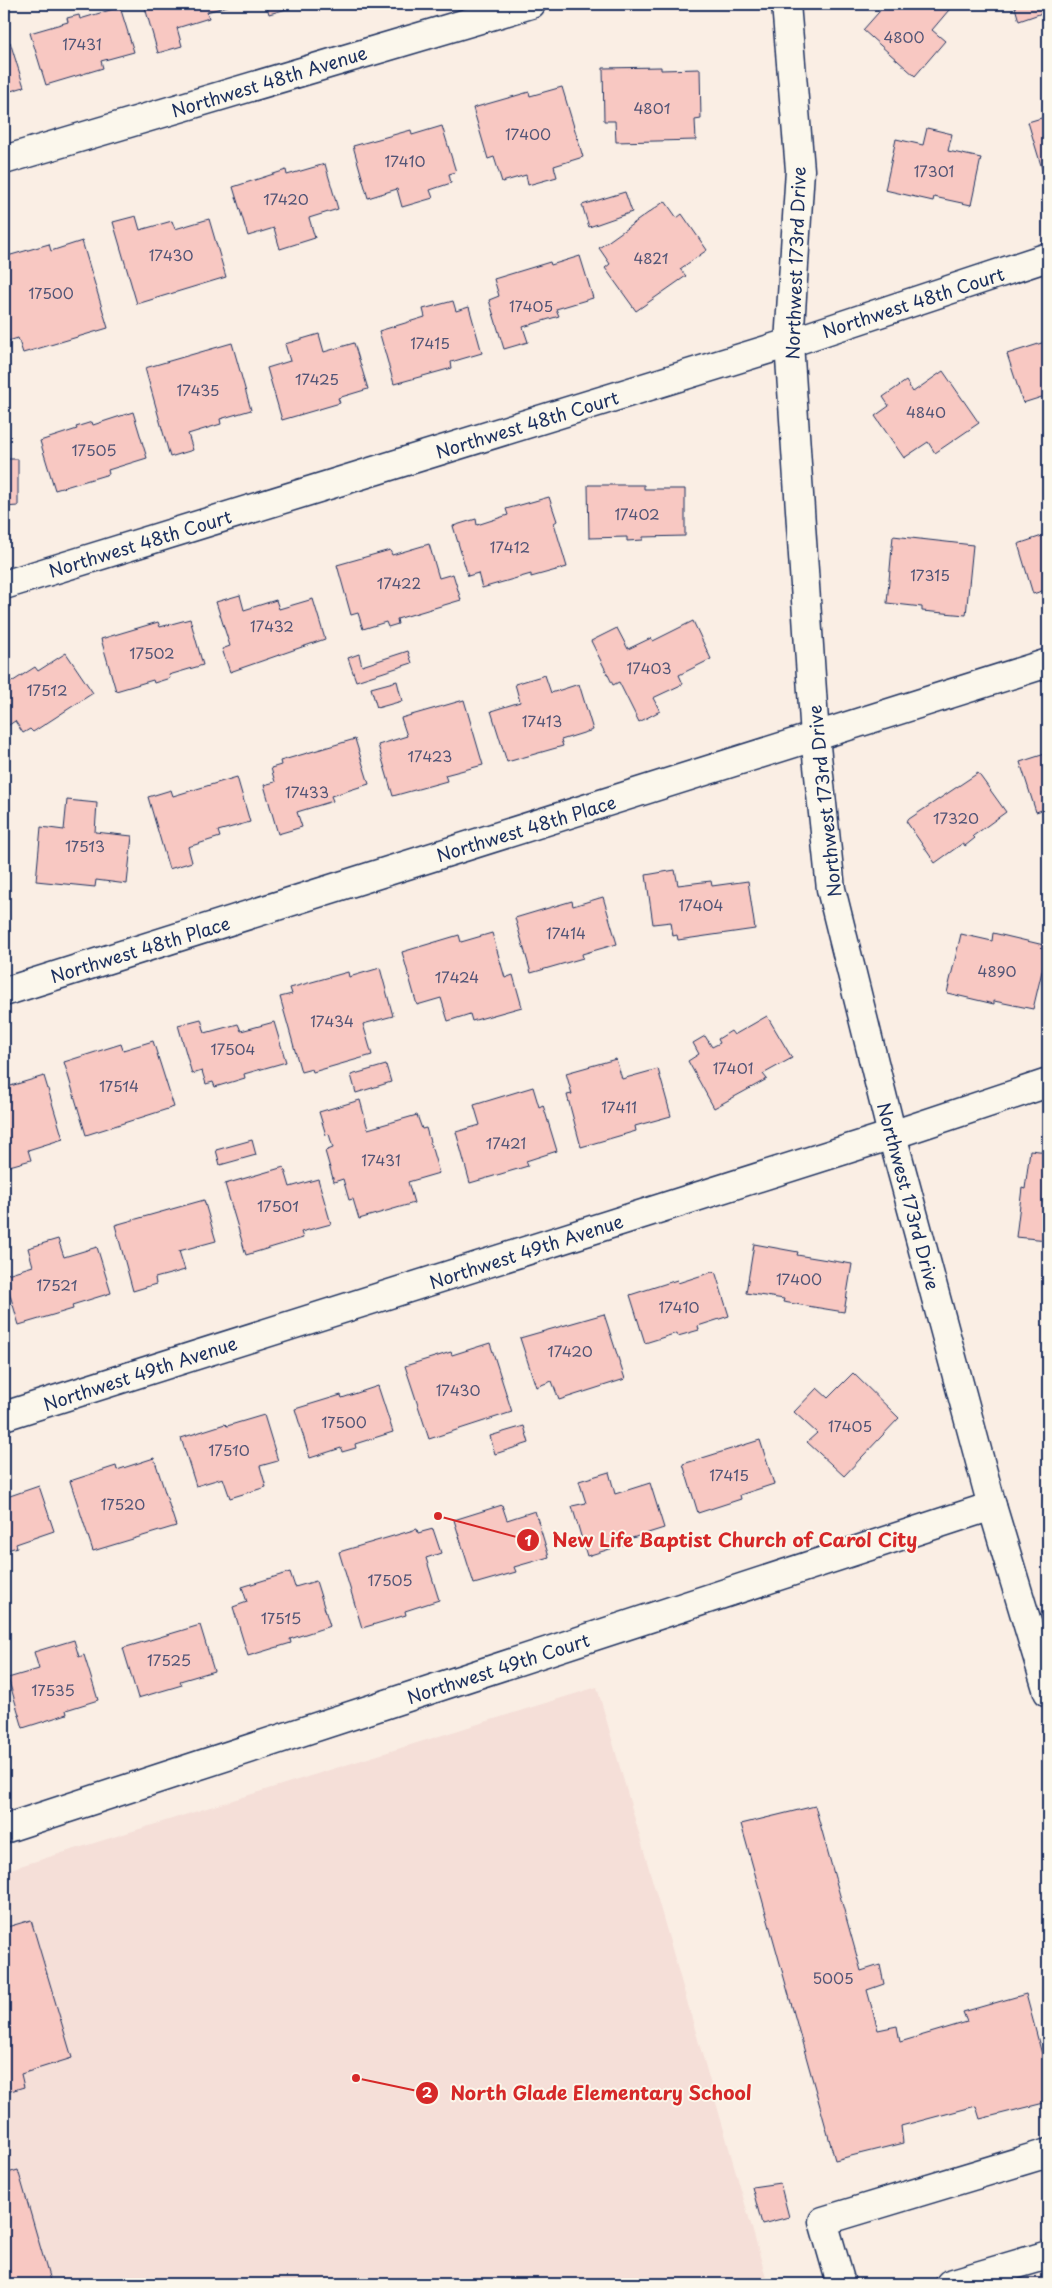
<svg xmlns="http://www.w3.org/2000/svg" width="1052" height="2288" viewBox="0 0 1052 2288" font-family="'Playpen Sans',sans-serif">
	<rect width="100%" height="100%" fill="#faeee4"/>
	<filter id="ink" filterUnits="userSpaceOnUse"><feTurbulence type="fractalNoise" baseFrequency=".02" numOctaves="2"/><feDisplacementMap in="SourceGraphic" scale="10" xChannelSelector="R" yChannelSelector="G"/><feConvolveMatrix kernelMatrix="1 2 1 2 8 2 1 2 1" color-interpolation-filters="sRGB"/></filter>
	<g filter="url(#ink)">
		<!-- built -->
		<polygon fill="#f5dfd8" points="597,1687 768,2284 4,2284 4,1871"/>
		<!-- building -->
		<g fill="#f8c8c2" stroke="#1b2f5e">
			<polygon points="144,4 234,4 207,12 209,18 177,28 182,46 158,53"/>
			<polygon points="266,4 304,4 269,14"/>
			<polygon points="886,4 954,4 932,30 945,41 915,76 863,30"/>
			<polygon points="1014,4 1048,4 1048,11 1019,21"/>
			<polygon points="120,7 134,52 101,61 103,68 46,85 30,33 68,22 67,18 79,15 80,19"/>
			<polygon points="10,42 24,87 4,93 4,44"/>
			<polygon points="661,67 661,70 700,69 701,119 695,120 696,140 616,142 615,121 604,121 603,68"/>
			<polygon points="562,87 583,157 554,166 557,177 528,185 526,175 502,182 494,157 488,159 473,108 529,92 530,96"/>
			<polygon points="1048,116 1048,170 1043,172 1028,122"/>
			<polygon points="442,126 456,172 449,174 451,183 430,190 433,198 402,207 397,189 368,198 353,146 411,130 412,135"/>
			<polygon points="927,128 952,134 948,151 981,158 971,205 934,197 933,201 885,190 896,139 923,145"/>
			<polygon points="325,164 338,209 309,218 315,238 280,249 274,228 248,236 233,187 286,170 287,175"/>
			<polygon points="625,192 632,212 589,227 582,205"/>
			<polygon points="665,201 677,218 682,214 707,250 680,269 686,276 636,311 605,268 610,264 599,248"/>
			<polygon points="136,216 140,230 172,221 175,229 209,219 226,277 137,304 113,222"/>
			<polygon points="82,241 108,328 23,353 18,338 5,342 4,257 49,244 51,251"/>
			<polygon points="580,256 593,298 556,309 559,316 523,327 528,342 504,349 489,300 499,296 494,279 550,262 551,265"/>
			<polygon points="453,301 456,311 469,307 482,353 451,362 452,368 394,384 379,331 425,317 423,309"/>
			<polygon points="319,334 324,352 354,343 368,389 338,398 340,403 282,420 267,368 290,361 285,344"/>
			<polygon points="1048,341 1048,395 1023,403 1007,354"/>
			<polygon points="232,343 251,410 220,419 221,424 188,434 193,450 170,457 145,368"/>
			<polygon points="943,371 979,423 935,453 928,442 904,458 875,416 889,406 883,397 906,381 913,392"/>
			<polygon points="133,412 147,458 108,470 109,474 55,490 40,441 77,429 76,427 92,422 93,425"/>
			<polygon points="4,459 18,459 18,506 4,507"/>
			<polygon points="588,485 644,485 644,489 685,489 685,536 643,537 643,540 627,541 627,537 589,538"/>
			<polygon points="549,497 557,521 554,523 567,567 531,577 531,574 482,588 478,573 468,576 453,526 476,519 477,525 508,515 506,509"/>
			<polygon points="1048,534 1048,589 1033,594 1018,544"/>
			<polygon points="893,536 973,545 966,615 922,611 922,607 887,603"/>
			<polygon points="429,544 439,578 453,574 461,600 397,619 398,624 388,627 386,622 363,629 358,613 351,615 337,565 390,550 392,555"/>
			<polygon points="240,595 244,610 276,600 279,609 313,599 325,639 230,672 222,649 230,646 216,602"/>
			<polygon points="190,619 203,665 169,675 170,678 154,683 153,680 116,691 101,639 158,622 160,627"/>
			<polygon points="693,621 711,659 679,675 683,684 653,698 660,711 639,722 619,682 613,685 591,641 617,628 628,649 651,638 653,641"/>
			<polygon points="408,651 412,663 356,681 348,658 359,654 362,666"/>
			<polygon points="66,653 93,693 33,732 30,729 23,733 15,721 6,727 4,724 4,680 7,685 35,667 38,671"/>
			<polygon points="545,675 551,693 579,684 593,730 561,740 563,746 507,762 491,711 520,702 515,684"/>
			<polygon points="397,681 402,701 377,708 371,688"/>
			<polygon points="464,700 483,765 445,775 447,781 393,796 378,745 407,736 401,718"/>
			<polygon points="355,739 369,784 331,796 333,801 297,812 302,827 278,834 264,785 275,782 271,768 281,765 280,761"/>
			<polygon points="1048,753 1048,808 1036,812 1020,762"/>
			<polygon points="978,773 1006,812 973,836 975,838 965,846 963,843 935,863 906,821"/>
			<polygon points="237,777 250,822 218,831 220,837 188,847 192,862 169,869 148,797 171,790 173,796"/>
			<polygon points="67,800 97,803 95,832 132,836 127,884 96,880 95,887 36,881 41,827 64,830"/>
			<polygon points="675,870 678,885 711,881 712,886 748,881 755,929 678,940 677,935 673,936 671,922 653,924 646,875"/>
			<polygon points="603,897 617,944 582,954 583,958 531,973 515,918 572,901 573,906"/>
			<polygon points="492,933 505,978 513,975 522,1007 472,1021 470,1014 448,1021 441,998 417,1005 402,952 459,935 461,942"/>
			<polygon points="993,933 1048,946 1033,1009 994,1001 994,1004 947,993 961,934 992,941"/>
			<polygon points="380,968 393,1016 363,1024 372,1055 313,1072 312,1069 301,1072 280,997 292,994 290,988 348,972 349,977"/>
			<polygon points="767,1016 792,1058 763,1074 767,1079 714,1108 688,1061 699,1054 693,1043 705,1036 712,1047 720,1043 718,1039 731,1031 734,1035"/>
			<polygon points="201,1019 205,1033 238,1024 241,1031 274,1022 286,1062 244,1074 245,1078 215,1087 213,1082 206,1084 202,1071 192,1074 178,1025"/>
			<polygon points="153,1041 174,1107 86,1135 64,1062 121,1044 123,1050"/>
			<polygon points="616,1059 622,1079 658,1069 671,1116 635,1126 636,1131 581,1147 567,1095 572,1094 566,1073"/>
			<polygon points="386,1065 391,1082 356,1093 351,1075"/>
			<polygon points="44,1076 63,1139 28,1150 31,1160 6,1167 4,1159 4,1083 6,1082 7,1087"/>
			<polygon points="533,1087 539,1107 543,1105 557,1151 526,1161 528,1166 470,1183 456,1132 480,1125 474,1105"/>
			<polygon points="360,1100 368,1129 417,1115 422,1129 426,1128 439,1173 408,1182 414,1203 359,1219 353,1199 349,1200 343,1179 334,1182 325,1151 333,1148 329,1134 326,1135 319,1112"/>
			<polygon points="252,1140 256,1155 220,1165 216,1150"/>
			<polygon points="1030,1150 1048,1152 1048,1240 1016,1237 1022,1188 1025,1189"/>
			<polygon points="284,1167 290,1187 318,1179 331,1224 301,1232 303,1238 246,1255 225,1184"/>
			<polygon points="204,1200 216,1241 179,1251 185,1270 155,1278 156,1284 133,1291 115,1225"/>
			<polygon points="58,1239 64,1257 97,1247 111,1293 72,1305 73,1309 19,1325 4,1275 33,1266 28,1248"/>
			<polygon points="754,1244 798,1252 797,1255 852,1264 844,1312 783,1302 784,1299 746,1293"/>
			<polygon points="715,1271 729,1316 698,1326 699,1330 678,1336 677,1333 645,1343 630,1295 677,1280 678,1283"/>
			<polygon points="604,1314 625,1379 559,1400 552,1381 536,1387 520,1338"/>
			<polygon points="490,1343 512,1412 429,1439 405,1366 451,1352 452,1355"/>
			<polygon points="853,1373 899,1418 844,1476 807,1442 817,1433 794,1412 817,1388 828,1398"/>
			<polygon points="378,1386 393,1432 355,1444 356,1448 342,1452 341,1448 310,1458 295,1409 341,1395 342,1398"/>
			<polygon points="264,1415 278,1461 260,1466 266,1487 230,1498 223,1478 196,1486 181,1438 225,1424 227,1426"/>
			<polygon points="524,1426 529,1443 495,1454 490,1436"/>
			<polygon points="760,1440 774,1484 740,1495 741,1499 698,1513 683,1464"/>
			<polygon points="154,1458 176,1526 93,1551 70,1481 116,1466 117,1470"/>
			<polygon points="609,1472 615,1494 650,1483 664,1528 629,1539 630,1543 587,1556 572,1506 586,1503 579,1481"/>
			<polygon points="39,1486 54,1531 16,1544 17,1547 4,1551 4,1498"/>
			<polygon points="502,1505 507,1520 535,1511 549,1557 514,1567 516,1572 474,1584 454,1520"/>
			<polygon points="417,1529 418,1533 433,1529 441,1553 426,1558 439,1600 405,1611 406,1615 362,1628 339,1552"/>
			<polygon points="290,1572 295,1587 316,1581 330,1626 290,1639 291,1643 248,1656 233,1607 247,1602 242,1587"/>
			<polygon points="200,1625 214,1671 180,1681 182,1685 138,1698 123,1648"/>
			<polygon points="74,1640 79,1657 84,1655 98,1700 66,1710 67,1714 23,1728 8,1678 39,1669 34,1652"/>
			<polygon points="815,1806 861,1971 880,1965 884,1984 867,1990 878,2030 897,2026 900,2042 967,2022 963,2012 1026,1994 1048,2077 1048,2102 980,2119 976,2106 901,2126 903,2143 835,2160 741,1824"/>
			<polygon points="31,1920 72,2058 21,2074 24,2087 4,2093 4,1928"/>
			<polygon points="18,2170 51,2284 4,2284 4,2174"/>
			<polygon points="780,2183 789,2217 762,2224 752,2187"/>
		</g>
		<g fill="none" stroke-linecap="round" stroke-linejoin="round">
			<!-- minor casing -->
			<g stroke="#1b2f5e" stroke-width="31">
				<g id="minor">
					<polyline points="786,4 800,170 789,343 815,737 831,889 892,1135 992,1506 1048,1692"/>
					<polyline points="4,160 531,4"/>
					<polyline points="4,585 789,343 1048,257"/>
					<polyline points="4,992 1048,663"/>
					<polyline points="4,1416 892,1135 1048,1083"/>
					<polyline points="4,1829 992,1506"/>
					<polyline points="841,2284 823,2221 1048,2153"/>
					<polyline points="950,2284 1048,2255"/>
				</g>
			</g>
			<!-- minor -->
			<use href="#minor" stroke="#fbf7ec" stroke-width="28"/>
		</g>
	</g>
	<g text-anchor="middle" dominant-baseline="central" stroke-width="4" stroke-linejoin="round" paint-order="stroke">
		<!-- number labels -->
		<g font-size="15" fill="#525577">
			<text x="904" y="36">4800</text>
			<text x="82" y="43">17431</text>
			<text x="652" y="107">4801</text>
			<text x="528" y="133">17400</text>
			<text x="405" y="160">17410</text>
			<text x="934" y="170">17301</text>
			<text x="286" y="198">17420</text>
			<text x="171" y="254">17430</text>
			<text x="651" y="257">4821</text>
			<text x="51" y="292">17500</text>
			<text x="531" y="305">17405</text>
			<text x="430" y="342">17415</text>
			<text x="317" y="378">17425</text>
			<text x="198" y="389">17435</text>
			<text x="926" y="411">4840</text>
			<text x="94" y="449">17505</text>
			<text x="637" y="513">17402</text>
			<text x="510" y="546">17412</text>
			<text x="930" y="574">17315</text>
			<text x="399" y="582">17422</text>
			<text x="272" y="625">17432</text>
			<text x="152" y="652">17502</text>
			<text x="649" y="667">17403</text>
			<text x="47" y="689">17512</text>
			<text x="542" y="720">17413</text>
			<text x="430" y="755">17423</text>
			<text x="307" y="791">17433</text>
			<text x="956" y="817">17320</text>
			<text x="85" y="845">17513</text>
			<text x="701" y="904">17404</text>
			<text x="566" y="932">17414</text>
			<text x="997" y="970">4890</text>
			<text x="457" y="976">17424</text>
			<text x="332" y="1020">17434</text>
			<text x="233" y="1048">17504</text>
			<text x="733" y="1067">17401</text>
			<text x="119" y="1085">17514</text>
			<text x="619" y="1106">17411</text>
			<text x="506" y="1142">17421</text>
			<text x="381" y="1159">17431</text>
			<text x="278" y="1205">17501</text>
			<text x="799" y="1278">17400</text>
			<text x="57" y="1284">17521</text>
			<text x="679" y="1306">17410</text>
			<text x="570" y="1350">17420</text>
			<text x="458" y="1389">17430</text>
			<text x="344" y="1421">17500</text>
			<text x="850" y="1425">17405</text>
			<text x="229" y="1449">17510</text>
			<text x="729" y="1474">17415</text>
			<text x="123" y="1503">17520</text>
			<text x="390" y="1579">17505</text>
			<text x="281" y="1617">17515</text>
			<text x="169" y="1659">17525</text>
			<text x="53" y="1689">17535</text>
			<text x="833" y="1977">5005</text>
		</g>
		<!-- street labels -->
		<g font-size="18" fill="#1b2f5e" stroke="#fbf7ec">
			<text transform="translate(269 81) rotate(-17)">Northwest 48th Avenue</text>
			<text transform="translate(795 263) rotate(-88)">Northwest 173rd Drive</text>
			<text transform="translate(913 302) rotate(-18)">Northwest 48th Court</text>
			<text transform="translate(527 424) rotate(-17)">Northwest 48th Court</text>
			<text transform="translate(140 543) rotate(-17)">Northwest 48th Court</text>
			<text transform="translate(824 801) rotate(-96)">Northwest 173rd Drive</text>
			<text transform="translate(526 828) rotate(-17)">Northwest 48th Place</text>
			<text transform="translate(140 949) rotate(-17)">Northwest 48th Place</text>
			<text transform="translate(909 1196) rotate(75)">Northwest 173rd Drive</text>
			<text transform="translate(526 1251) rotate(-18)">Northwest 49th Avenue</text>
			<text transform="translate(140 1373) rotate(-18)">Northwest 49th Avenue</text>
			<text transform="translate(498 1668) rotate(-18)">Northwest 49th Court</text>
		</g>
	</g>
	<!-- callouts -->
	<path fill="none" stroke="#d62828" stroke-width="2" d="M438 1516L528 1540M356 2078L427 2093"/>
	<g fill="#d62828" stroke="#fbf7ec" stroke-width="2">
		<circle cx="438" cy="1516" r="5"/>
		<circle cx="356" cy="2078" r="5"/>
		<circle cx="528" cy="1540" r="12"/>
		<circle cx="427" cy="2093" r="12"/>
	</g>
	<g font-size="15" text-anchor="middle" font-weight="bold" fill="#fff">
		<text x="528" y="1546">1</text>
		<text x="427" y="2098">2</text>
	</g>
	<g font-size="19" text-anchor="middle" font-weight="bold" fill="#d62828" stroke="#fbf7ec" stroke-width="4" stroke-linejoin="round" paint-order="stroke">
		<text x="735" y="1547">New Life Baptist Church of Carol City</text>
		<text x="601" y="2100">North Glade Elementary School</text>
	</g>
	<!-- margin -->
	<rect width="1052" height="2288" fill="none" stroke="#fbf7ec" stroke-width="20"/>
	<rect x="10" y="10" width="1032" height="2268" fill="none" stroke="#1b2f5e" stroke-width="2" filter="url(#ink)"/>
</svg>
